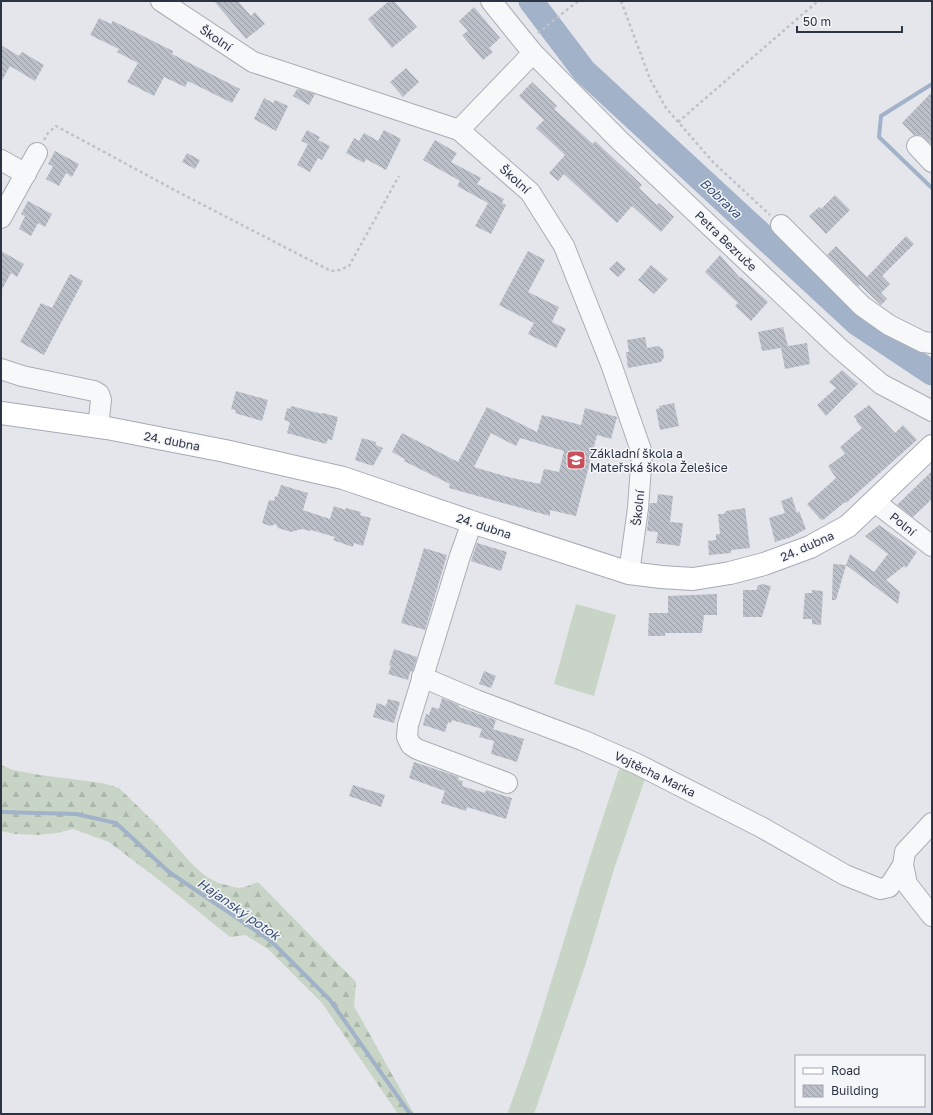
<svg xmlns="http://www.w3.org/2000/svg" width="933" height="1115" viewBox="0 0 933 1115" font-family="'Golos Text',sans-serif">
	<defs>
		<pattern id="forest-firs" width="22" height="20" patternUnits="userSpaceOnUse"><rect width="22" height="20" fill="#c8d5c6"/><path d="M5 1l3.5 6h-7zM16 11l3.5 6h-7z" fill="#acb7ab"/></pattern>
		<pattern id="building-back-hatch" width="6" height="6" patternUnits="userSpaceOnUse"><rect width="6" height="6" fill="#bbbfc8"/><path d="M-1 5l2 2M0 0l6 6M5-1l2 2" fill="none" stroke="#989ca4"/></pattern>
	</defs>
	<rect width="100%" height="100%" fill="#e4e6eb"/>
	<!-- grass -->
	<g fill="#c8d5c6">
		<polygon points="576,604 616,615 594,696 554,684"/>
		<path d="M619 769 646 776 615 866 585 966 534 1114H507C531 1052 549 988 569 924 585 872 602 820 619 769Z"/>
	</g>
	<!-- forest -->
	<polygon fill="url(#forest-firs)" points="1,765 13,770 40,775 102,783 119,788 155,823 194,866 207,877 218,883 238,888 245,887 258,882 356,982 354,1006 414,1114 398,1114 322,1003 268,949 245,935 230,937 163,883 109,842 73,829 57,833 37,835 15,834 1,831"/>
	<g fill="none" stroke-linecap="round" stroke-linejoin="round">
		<!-- stream -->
		<g stroke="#a1b2c9" stroke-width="4">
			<polyline points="932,84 881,116 879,137 932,188"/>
			<polyline points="1,812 76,814 116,823 169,872 271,941 330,1000 410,1114"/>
		</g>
		<!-- river -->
		<polyline stroke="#a1b2c9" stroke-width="25" points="531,1 584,71 857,323 932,373"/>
	</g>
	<!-- building -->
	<g fill="url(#building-back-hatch)" fill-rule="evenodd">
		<polygon points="214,1 238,1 251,16 255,12 265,24 246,39"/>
		<polygon points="389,1 394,1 417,27 392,48 368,19"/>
		<polygon points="474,7 500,38 489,48 493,52 483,60 462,35 468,31 459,21"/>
		<polygon points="99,18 111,24 113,21 173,51 172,54 240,89 232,103 188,81 185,87 164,77 154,96 127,82 138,63 117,52 119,49 90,35"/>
		<polygon points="1,45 19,56 22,52 44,65 35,81 10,66 1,82"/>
		<polygon points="406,68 419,82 403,97 390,82"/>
		<polygon points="532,82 557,106 554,109 593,144 595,141 642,185 639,188 657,205 659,203 674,217 661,232 632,206 617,223 564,174 558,181 549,173 565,155 536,128 544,120 519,96"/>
		<polygon points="297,89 315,94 309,105 293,96"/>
		<polygon points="932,92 932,145 921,135 914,135 902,123"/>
		<polygon points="264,98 273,103 275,100 288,106 276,131 254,119"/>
		<polygon points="307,130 320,137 318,140 330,146 322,160 318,158 310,172 297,165 308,144 301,141"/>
		<polygon points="384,130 401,139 386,170 366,159 364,163 346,153 354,138 359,141 364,133 378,141"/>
		<polygon points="435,140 457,153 451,162 481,178 477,184 504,199 502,203 506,205 491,234 475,226 488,203 457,186 460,181 423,160"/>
		<polygon points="55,151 79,164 72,177 66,173 59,186 46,179 53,166 48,164"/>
		<polygon points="187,153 200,160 195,169 182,162"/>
		<polygon points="835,195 850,210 826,234 809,216 819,207 821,209"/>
		<polygon points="28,201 52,214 45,227 38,223 31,236 19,229 25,216 21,214"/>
		<polygon points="906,236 914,244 882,276 890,284 881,293 887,299 881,305 860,285 858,286 827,255 836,246 867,277"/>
		<polygon points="1,251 24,264 17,277 11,273 1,291"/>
		<polygon points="528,251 545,260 528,292 559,307 552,322 566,329 556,348 528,334 534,323 499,305"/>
		<polygon points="720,255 740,278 741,277 768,302 751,321 735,306 738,303 705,272"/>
		<polygon points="617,261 626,269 618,277 609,269"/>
		<polygon points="651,265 668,279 654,294 638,280"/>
		<polygon points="70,274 83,281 44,355 20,342 41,303 52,308"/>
		<polygon points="783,327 788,346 807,343 810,364 785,369 781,348 762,351 758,332"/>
		<polygon points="645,337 647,348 658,346 663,350 664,357 661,362 628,368 626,352 629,352 627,340"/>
		<polygon points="842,370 858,384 826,416 817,405 836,388 829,382"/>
		<polygon points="236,391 268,400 262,421 235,413 236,410 231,409"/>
		<polygon points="674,403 679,426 660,430 656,409 660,408 659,406"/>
		<polygon points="869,405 895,433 903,425 917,440 846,503 845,502 823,520 822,519 821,520 807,504 836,478 828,466 845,454 840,447 862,428 856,421 857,420 854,416"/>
		<polygon points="291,406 322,414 323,413 338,417 332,440 328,439 326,444 287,433 290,422 284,420 287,408 290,409"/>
		<path d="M487 407 537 432 542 415 581 425 585 408 617 417 611 439 597 435 576 516 550 510V516L449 488 450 484 404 461 405 459 392 452 402 433 458 462ZM491 433 516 446 520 438 564 451 559 472 544 469 540 484 508 477 474 467Z"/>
		<polygon points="362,438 376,442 376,445 383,448 373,466 355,460"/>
		<polygon points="932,471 932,499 913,517 897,505"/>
		<polygon points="281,485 308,493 303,510 330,519 334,506 345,510 346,508 361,512 360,515 371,518 363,546 354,543 353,547 333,540 335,537 311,530 310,531 302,529 291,532 278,528 276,524 270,526 262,523 269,500 274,501 275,496 277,497"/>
		<polygon points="658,494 673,496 670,522 683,523 680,546 656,543 658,532 647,531 650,503 657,503"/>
		<polygon points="792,497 797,513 799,511 806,529 791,537 775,542 769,518 785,513 781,501"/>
		<polygon points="745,508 750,548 731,550 731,553 709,555 708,541 716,540 716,534 720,534 718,514 724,514 726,511"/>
		<polygon points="879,525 917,552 906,568 904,566 886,580 900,592 898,604 846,565 836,600 832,600 833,564 846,565 850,554 874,572 888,554 865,536"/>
		<polygon points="477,543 507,552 501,571 471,561"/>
		<polygon points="424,548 447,555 425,630 401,623"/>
		<polygon points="762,584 771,586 762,617 743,617 743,590 757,590 757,586"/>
		<polygon points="812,590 823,591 821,625 812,624 812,619 803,619 805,593 812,593"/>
		<polygon points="717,594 717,615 704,615 702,633 665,633 665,636 648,636 649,613 668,613 668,596"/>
		<polygon points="394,649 417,657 413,671 410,672 408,680 388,674 391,666 389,665"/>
		<polygon points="484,671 496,676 491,688 479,684"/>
		<polygon points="442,698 459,705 459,707 496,720 493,729 524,739 517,762 491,754 494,741 479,737 482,729 452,720 451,723 448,722 445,732 423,725 426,714 429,715 432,707 439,709"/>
		<polygon points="388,699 400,702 394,723 373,717 377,703 386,706"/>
		<polygon points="414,762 459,777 458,780 463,781 462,786 485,793 486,790 512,798 506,819 467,807 466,811 441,803 445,791 409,778"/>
		<polygon points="353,785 385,795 381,807 349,796"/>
	</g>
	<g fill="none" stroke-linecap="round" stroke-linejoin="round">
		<!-- minor casing -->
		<g stroke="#a9adb5" stroke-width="22">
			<g id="minor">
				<polyline points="161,1 253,62 459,130 530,192 564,246 611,364 642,453 638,508 629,573"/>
				<polyline points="491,1 533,53 620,141 838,347 881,384 932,411"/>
				<polyline points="459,130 533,53"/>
				<polyline points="917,146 932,162"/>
				<polyline points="1,160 26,174"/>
				<polyline points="1,218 37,153"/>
				<polyline points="781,225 862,306 889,325 923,342 932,343"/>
				<polyline points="1,369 22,376 94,391 99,394 101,400 98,427"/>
				<polyline points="875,502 932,546"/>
				<polyline points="472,522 460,556 408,725 407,737 411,745 417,749 507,783"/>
				<polyline points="422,677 476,700 582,740 637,764 761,827 845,875 880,889 889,887 903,865 905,852 932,823"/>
				<polyline points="903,865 907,884 932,916"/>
			</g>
		</g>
		<!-- major casing -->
		<g stroke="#a4aab7" stroke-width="24">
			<polyline id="major" points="1,413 107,428 225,451 343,478 472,522 629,573 661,577 693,579 730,573 764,564 810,547 848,526 932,446"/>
		</g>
		<!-- path -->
		<g stroke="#bec1c7" stroke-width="2.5" stroke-dasharray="3 3" stroke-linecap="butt">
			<polyline points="621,1 650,79 666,108 713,162 770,215"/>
			<polyline points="538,33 578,1"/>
			<polyline points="678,122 818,1"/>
			<polyline points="44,140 48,133 56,126 180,193 331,271 340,270 349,266 399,176"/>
		</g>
		<!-- minor -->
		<use href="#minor" stroke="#f7f8fa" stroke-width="20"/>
		<!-- major -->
		<use href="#major" stroke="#fff" stroke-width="22"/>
	</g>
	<!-- icons -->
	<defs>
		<g id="school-square" transform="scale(1)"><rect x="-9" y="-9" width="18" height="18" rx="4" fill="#c9505b" stroke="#f4f6f9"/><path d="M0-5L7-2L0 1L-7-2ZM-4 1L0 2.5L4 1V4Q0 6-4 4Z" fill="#fff"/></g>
	</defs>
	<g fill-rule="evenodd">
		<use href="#school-square" x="576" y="460"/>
	</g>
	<g text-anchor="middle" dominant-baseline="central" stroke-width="3" stroke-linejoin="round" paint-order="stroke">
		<!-- street labels -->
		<g font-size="12" fill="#2c3343" stroke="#f4f6f9">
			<text transform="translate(216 38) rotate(34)">Školní</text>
			<text transform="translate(515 179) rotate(42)">Školní</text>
			<text transform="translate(726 241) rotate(44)">Petra Bezruče</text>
			<text transform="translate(172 441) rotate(11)">24. dubna</text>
			<text transform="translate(638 508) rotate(-84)">Školní</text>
			<text transform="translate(903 524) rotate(39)">Polní</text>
			<text transform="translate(484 526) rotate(18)">24. dubna</text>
			<text transform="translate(807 546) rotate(-24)">24. dubna</text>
			<text transform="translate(655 774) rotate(26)">Vojtěcha Marka</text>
		</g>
		<!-- poi labels -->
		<g font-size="12" fill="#2c3343" stroke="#f4f6f9" text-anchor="start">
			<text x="590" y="453">Základní škola a<tspan x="590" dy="14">Mateřská škola Želešice</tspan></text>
		</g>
		<!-- water labels -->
		<g font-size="13" font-style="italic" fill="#384f76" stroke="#f4f6f9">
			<text transform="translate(721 198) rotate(43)">Bobrava</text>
			<text transform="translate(239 909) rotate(35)">Hajanský potok</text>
		</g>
	</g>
	<!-- border -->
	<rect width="933" height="1115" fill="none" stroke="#2c3343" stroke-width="4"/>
	<!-- legend -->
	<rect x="795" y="1055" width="130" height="52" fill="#f4f6f9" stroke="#a4a8b0"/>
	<rect x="803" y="1068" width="20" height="6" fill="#ffffff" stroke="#a4a8b0"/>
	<text x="831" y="1075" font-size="12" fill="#2c3343">Road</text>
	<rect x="803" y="1085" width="20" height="12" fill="url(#building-back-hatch)" stroke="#a4a8b0"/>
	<text x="831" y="1095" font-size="12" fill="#2c3343">Building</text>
	<!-- scale -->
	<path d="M797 26v6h105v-6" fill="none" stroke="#2c3343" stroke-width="2"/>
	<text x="803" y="26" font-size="12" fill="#2c3343" stroke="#f4f6f9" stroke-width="3" paint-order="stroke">50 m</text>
</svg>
